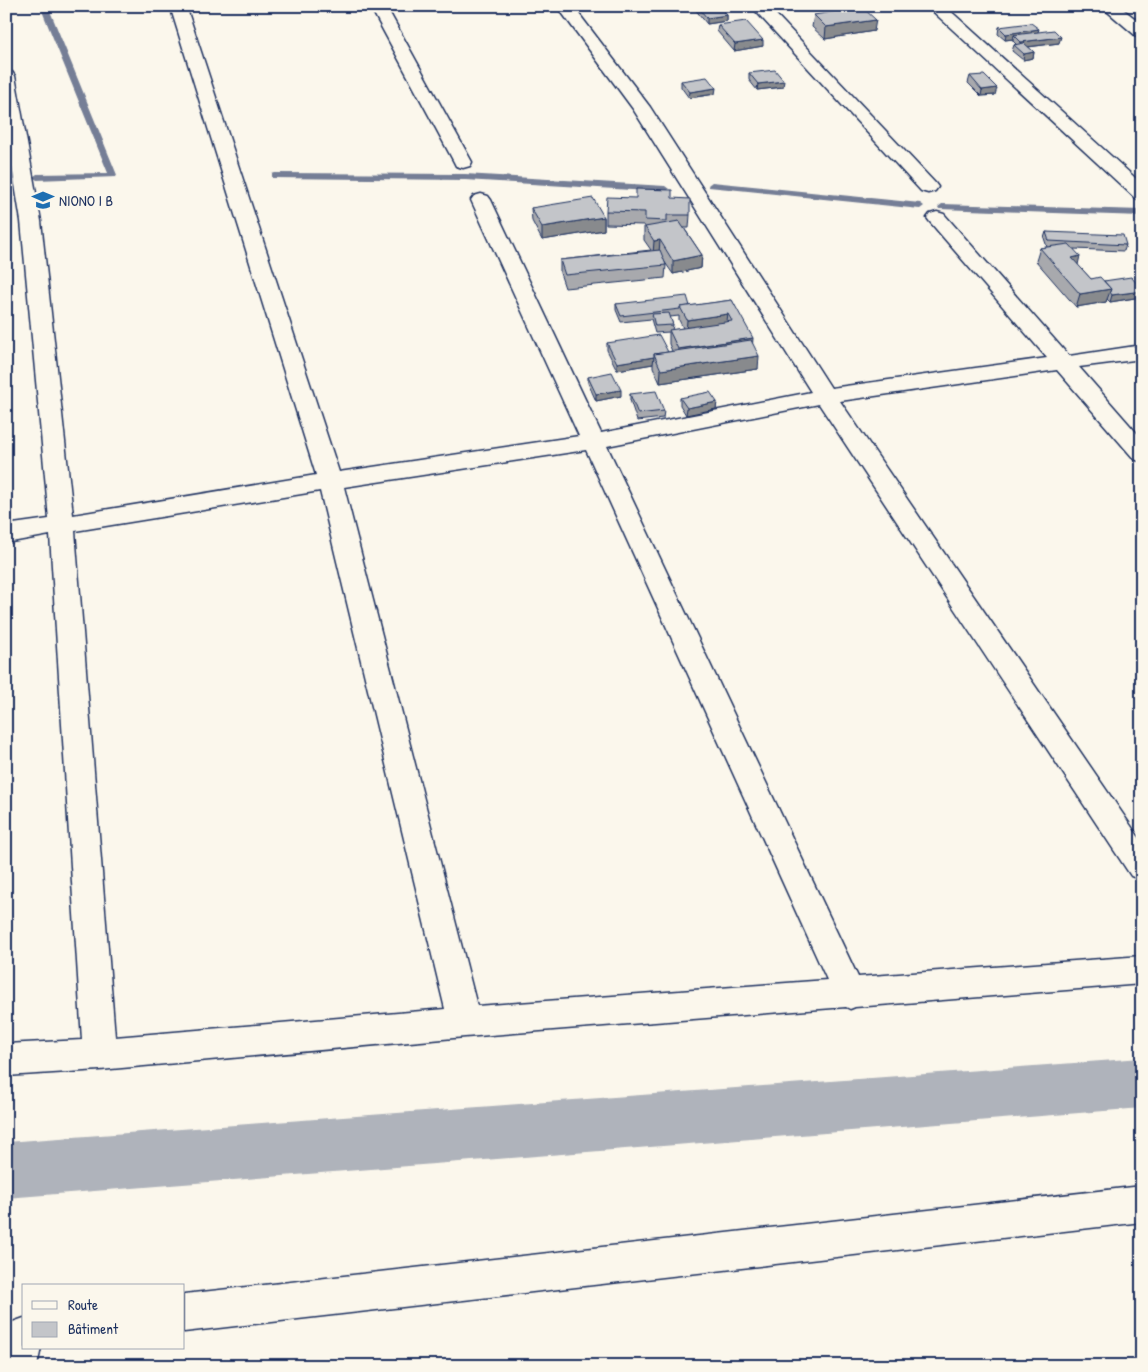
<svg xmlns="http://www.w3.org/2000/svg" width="1148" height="1372" viewBox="0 0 1148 1372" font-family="'Patrick Hand',sans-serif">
	<rect width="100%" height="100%" fill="#fbf7ec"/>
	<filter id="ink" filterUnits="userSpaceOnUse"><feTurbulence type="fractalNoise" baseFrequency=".02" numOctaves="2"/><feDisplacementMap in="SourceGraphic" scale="10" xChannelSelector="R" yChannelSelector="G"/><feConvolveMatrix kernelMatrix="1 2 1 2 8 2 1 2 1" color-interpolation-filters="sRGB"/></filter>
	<g filter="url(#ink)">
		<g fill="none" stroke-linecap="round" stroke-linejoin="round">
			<!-- stream -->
			<g fill="#747e96" fill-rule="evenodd">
				<polygon points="40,6 48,6 117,175 116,177 37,180 33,177 37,174 108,173"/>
				<polygon points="275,173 465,174 665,186 669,189 665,192 465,180 272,178 272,174"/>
				<polygon points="712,182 920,203 924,206 920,209 709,187 708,185"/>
				<polygon points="942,204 1142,210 1142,216 939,209 938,207"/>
			</g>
			<!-- canal -->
			<polygon fill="#afb3bb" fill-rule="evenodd" points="1142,1058 1142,1108 6,1198 6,1142"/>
			<!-- street casing -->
			<g stroke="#1b2f5e" stroke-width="3">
				<g id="street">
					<path d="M170 6H186L339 472 579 436 471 200 474 196 481 194 488 196 491 200 601 433 811 392 633 109 557 6H573L650 107 831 388 1047 358 930 222 927 218 930 214 937 212 944 214 1069 356 1142 345V359L1079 367 1142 439V462L1134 459 1057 370 840 401 1142 842V880L1131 876 819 404 607 446 858 977 1142 956V984L855 1007 850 1009 846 1007 465 1037 100 1070 6 1076V1044L82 1040 50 535 6 543V525L49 519 21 221 6 130V71L12 72 15 76 41 221 73 515 316 475ZM586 450 827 980 477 1006 344 487ZM320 491 445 1009 115 1037 75 531Z"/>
					<polygon points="370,6 386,6 472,162 470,166 463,168 456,166 454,162"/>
					<polygon points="751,6 768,6 935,183 938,187 935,191 928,193 921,191"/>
					<polygon points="927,6 945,6 1142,184 1142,200 1135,198"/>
					<polygon points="1101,6 1119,6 1142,24 1142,37 1136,36"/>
					<polygon points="1142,1186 1142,1222 184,1332 184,1294"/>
					<polygon points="24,1318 24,1348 41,1348 37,1366 6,1366 6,1333 10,1323"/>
				</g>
			</g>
			<!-- street -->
			<use href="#street" fill="#fbf7ec" fill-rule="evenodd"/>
		</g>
		<!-- wall -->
		<g fill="#a8a9ad" stroke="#1b2f5e" fill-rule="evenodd">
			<polygon points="694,6 719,6 727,15 727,21 707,24 694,8"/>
			<polygon points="814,15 874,31 825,39 812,27"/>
			<polygon points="718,25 763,46 734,51 717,31"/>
			<polygon points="999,27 1038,32 1059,43 1028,47 1034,52 1033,58 1023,60 1012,51 1014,45 1016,44 1013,41 1013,39 1005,40 998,34"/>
			<polygon points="749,73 783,87 757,90 749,80"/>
			<polygon points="970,76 995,95 981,96 968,83"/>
			<polygon points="681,81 715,94 689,98 681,87"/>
			<polygon points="672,198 690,215 689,228 684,228 702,255 701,268 673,274 664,261 666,265 665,278 565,288 560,273 560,260 651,250 644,240 644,225 606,224 606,211"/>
			<polygon points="531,208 604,217 604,230 542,240 532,221"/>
			<polygon points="1046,232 1126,245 1124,251 1074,249 1078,265 1091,279 1104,281 1137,284 1139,278 1142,278 1142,295 1141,297 1110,302 1107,299 1106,302 1076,307 1036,261 1040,248 1047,247 1044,238"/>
			<path d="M732 300 752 343 758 369 660 383 653 367V364L617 370 607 350V343L668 352 672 351 669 344V332L655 333 651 319 621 322 616 310V304L690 306ZM679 316V320L683 328 672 330 673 325 670 317Z"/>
			<polygon points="588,377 621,396 596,401 588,383"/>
			<polygon points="630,394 664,411 663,418 637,421 630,400"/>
			<polygon points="680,398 717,402 716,409 686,415 680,405"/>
		</g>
		<!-- shaded-wall -->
		<g fill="#888a8d" stroke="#1b2f5e">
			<polygon points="727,15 727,21 707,24 707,18"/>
			<polygon points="876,20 874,31 825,39 826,27"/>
			<polygon points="1039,29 1037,35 1014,35 1013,39 1005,40 1006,34"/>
			<polygon points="1061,37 1059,43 1019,48 1021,42"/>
			<polygon points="763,40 763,46 734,51 735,44"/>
			<polygon points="1034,52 1033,58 1023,60 1024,54"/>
			<polygon points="784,81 783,87 757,90 758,84"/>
			<polygon points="716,88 715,94 689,98 690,92"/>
			<polygon points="997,88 995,95 981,96 982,90"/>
			<polygon points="604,217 604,230 542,240 542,227"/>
			<polygon points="660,240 659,253 653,254 654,241"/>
			<polygon points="702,255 701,268 673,274 673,261"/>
			<polygon points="1080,256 1077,269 1072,258"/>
			<polygon points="1111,289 1106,302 1076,307 1080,294"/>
			<polygon points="1142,291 1141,297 1110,302 1112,295"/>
			<polygon points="728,314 726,327 686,333 687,320"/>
			<polygon points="753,338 752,351 677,362 678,349"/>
			<polygon points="759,356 758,369 660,383 661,370"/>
			<polygon points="654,357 653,364 617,370 617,363"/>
			<polygon points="621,390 621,396 596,401 596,394"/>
			<polygon points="717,402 716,409 686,415 687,408"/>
		</g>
		<!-- building -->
		<g fill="#c3c5c9" stroke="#1b2f5e">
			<polygon points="697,6 719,6 727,15 707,18"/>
			<polygon points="862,7 876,20 826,27 814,15"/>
			<polygon points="746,21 763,40 735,44 718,25"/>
			<polygon points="1031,23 1039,29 1006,34 999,27"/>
			<polygon points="1054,30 1061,37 1021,42 1014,35"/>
			<polygon points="1024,43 1034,52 1024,54 1014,45"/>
			<polygon points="775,70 784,81 758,84 749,73"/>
			<polygon points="984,75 997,88 982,90 970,76"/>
			<polygon points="707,77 716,88 690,92 681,81"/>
			<polygon points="636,189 672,190 672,198 690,199 690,215 667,215 667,221 645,220 645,212 606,211 607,197 636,198"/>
			<polygon points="593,198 604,217 542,227 531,208"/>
			<polygon points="679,221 702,255 673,261 660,240 654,241 645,227"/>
			<polygon points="1046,232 1123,235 1126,245 1049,241"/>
			<polygon points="1069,244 1080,256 1072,258 1091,279 1100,277 1111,289 1080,294 1040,248"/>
			<polygon points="660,250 666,265 565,275 560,260"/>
			<polygon points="1131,277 1142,289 1142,291 1112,295 1110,292 1111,289 1104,281"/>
			<polygon points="687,296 690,306 680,307 680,309 621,316 616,304"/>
			<polygon points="732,300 753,338 678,349 669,330 732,321 728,314 687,320 680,307"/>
			<polygon points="669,313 673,325 655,326 652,314"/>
			<polygon points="659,335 668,352 654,354 654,357 617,363 607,343"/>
			<polygon points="751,340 759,356 661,370 654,354"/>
			<polygon points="612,372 621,390 596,394 588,377"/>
			<polygon points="656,391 664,411 638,414 630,394"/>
			<polygon points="710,392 717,402 687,408 680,398"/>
		</g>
	</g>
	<!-- icons -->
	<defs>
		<g id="school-bare" transform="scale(1.725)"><path d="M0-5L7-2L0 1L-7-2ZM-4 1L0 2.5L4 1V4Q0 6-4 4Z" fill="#1f6fb2" stroke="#fbf7ec" stroke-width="2.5" paint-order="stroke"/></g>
	</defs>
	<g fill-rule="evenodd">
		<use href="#school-bare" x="43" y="200"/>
	</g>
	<g text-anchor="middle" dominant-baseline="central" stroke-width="5" stroke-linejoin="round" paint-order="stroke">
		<!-- far-poi labels -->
		<g font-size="15" fill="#1b2f5e" stroke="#fbf7ec" text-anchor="start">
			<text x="59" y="200">NIONO I B</text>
		</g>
	</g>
	<!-- margin -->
	<rect width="1148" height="1372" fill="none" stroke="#fbf7ec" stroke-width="25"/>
	<rect x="12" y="12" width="1123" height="1347" fill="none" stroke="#1b2f5e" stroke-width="2" filter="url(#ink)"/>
	<!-- legend -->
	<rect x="22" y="1284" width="162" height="65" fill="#fbf7ec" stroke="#a1a7b3"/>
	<rect x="32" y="1301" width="25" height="8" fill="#fbf7ec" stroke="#a1a7b3"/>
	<text x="68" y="1310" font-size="15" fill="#1b2f5e">Route</text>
	<rect x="32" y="1322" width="25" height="15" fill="#c3c5c9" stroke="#a1a7b3"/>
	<text x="68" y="1334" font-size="15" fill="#1b2f5e">Bâtiment</text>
</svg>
